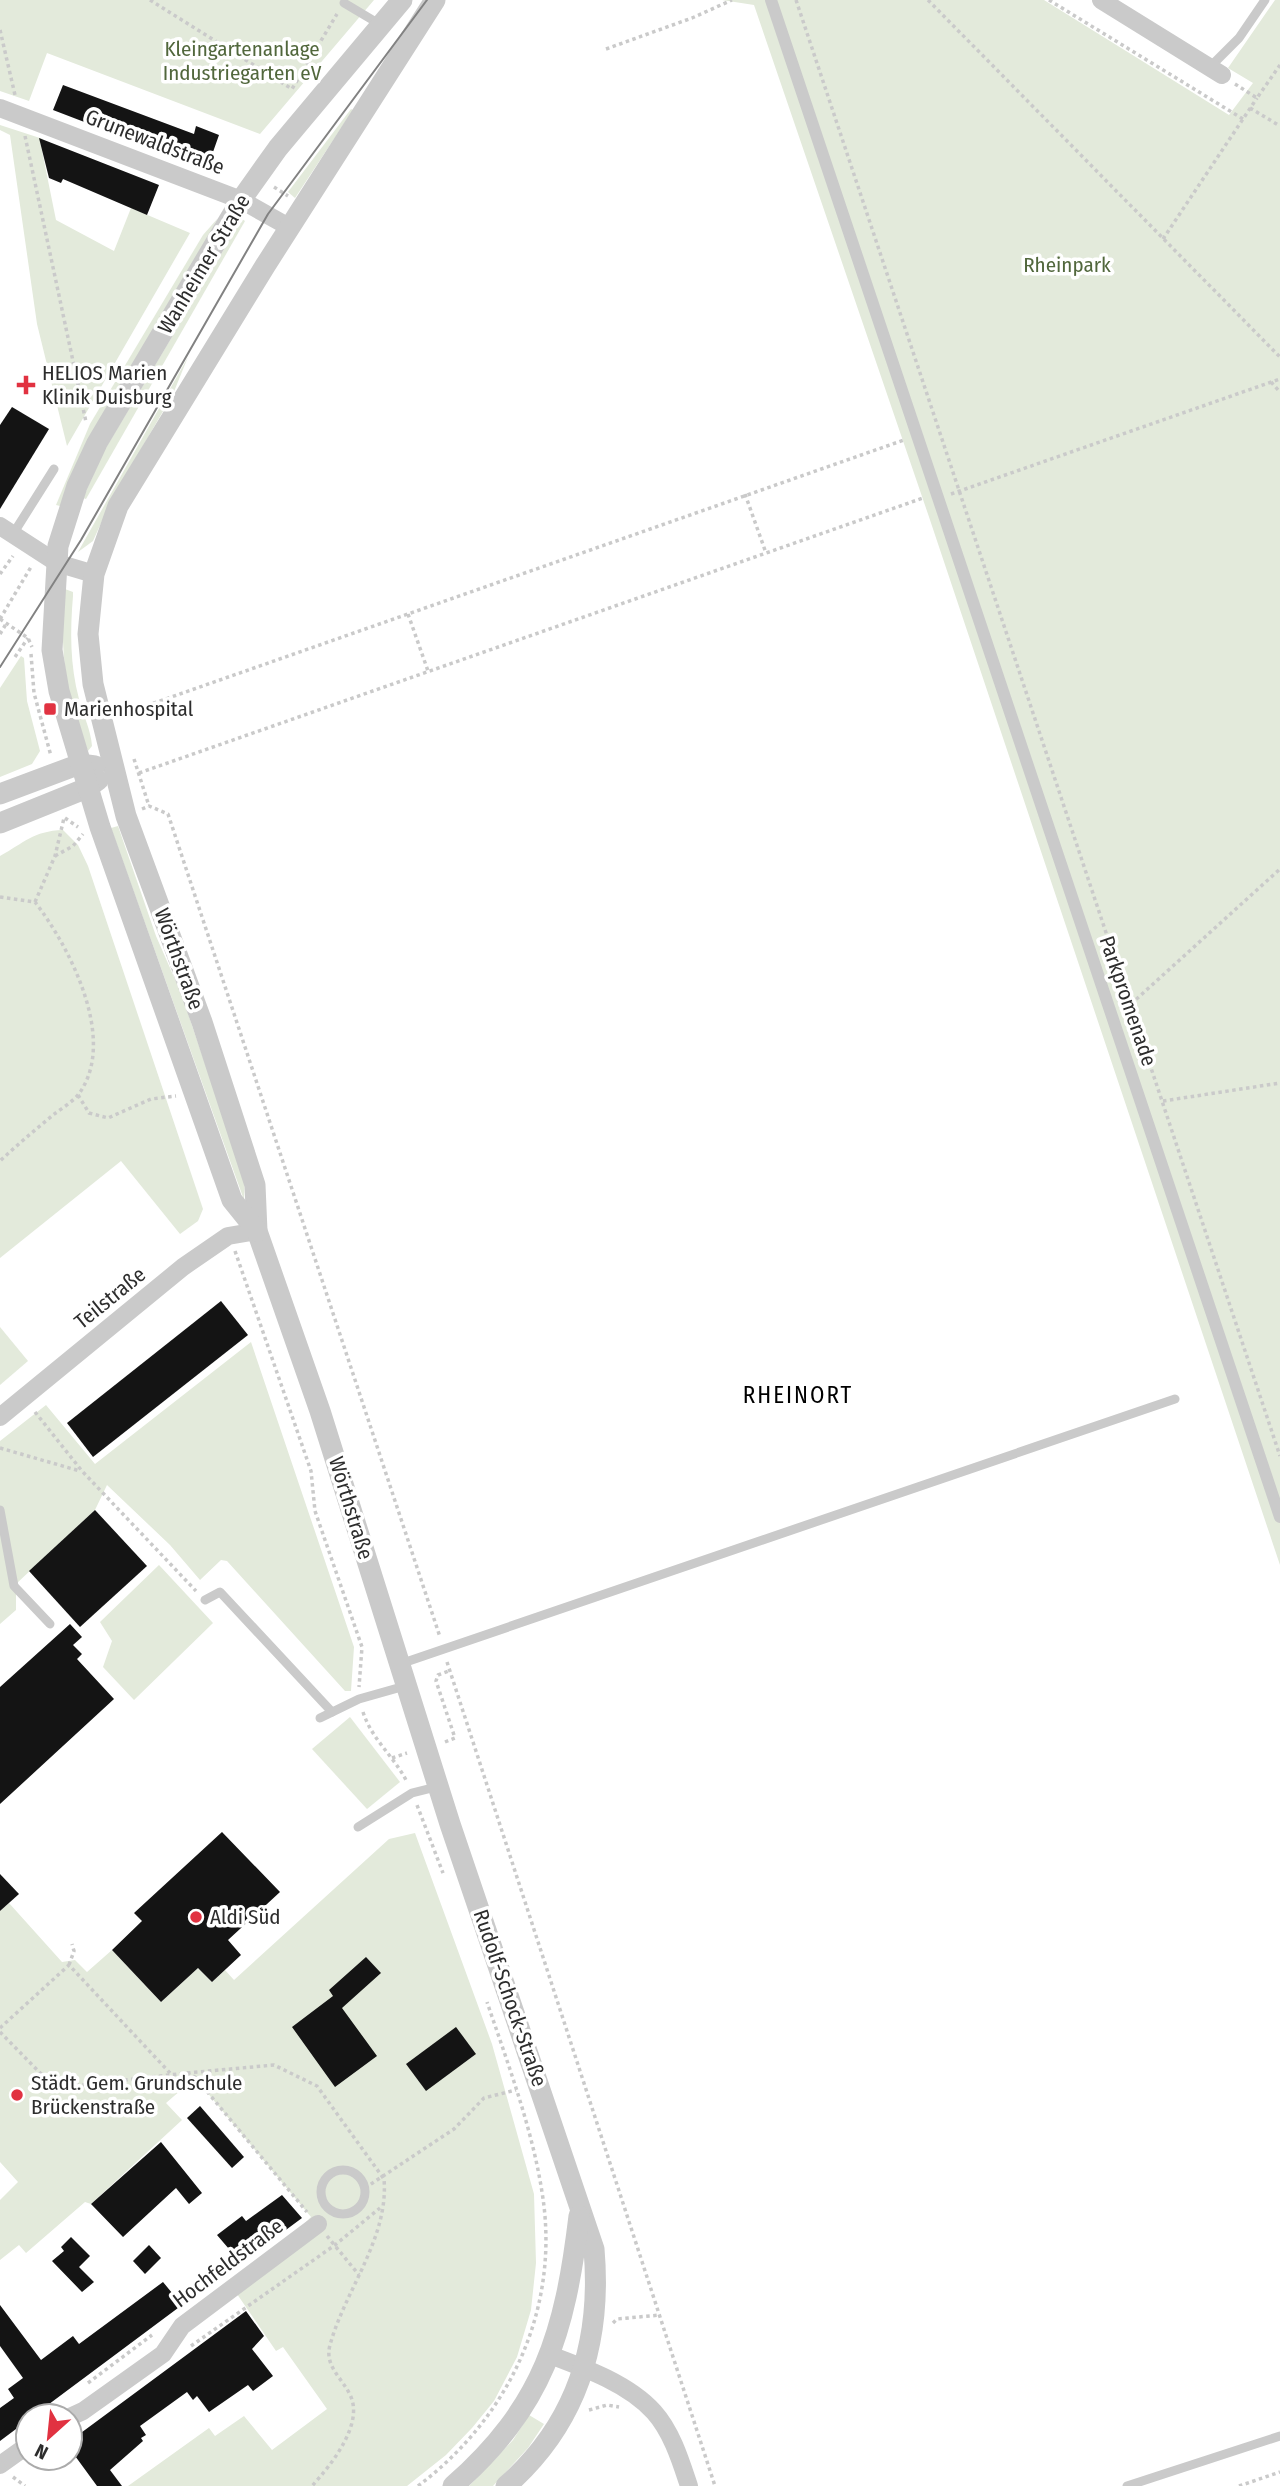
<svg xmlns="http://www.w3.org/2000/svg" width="1280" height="2486" viewBox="0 0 1280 2486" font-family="'Fira Sans Condensed',sans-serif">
	<rect width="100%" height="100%" fill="#fff"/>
	<!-- green -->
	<g fill="#e3eadb">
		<polygon points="0,0 374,0 260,134 47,53 29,101 0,91"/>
		<polygon points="722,0 1044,0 1229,115 1253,83 1228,68 1275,0 1280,0 1280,1565 928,514 754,5"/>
		<polygon points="351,109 353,110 295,198 288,192"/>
		<polygon points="0,125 43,139 40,141 56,220 114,251 131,208 190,233 67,446 37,324 10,135 0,130"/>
		<polygon points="218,218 60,506 56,505 90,424 203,235"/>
		<polygon points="242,219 245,221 86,499 83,498 104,451"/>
		<polygon points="188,357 173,394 111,501 93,541 78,552"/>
		<path d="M65 589 73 592V596C70 631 70 665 79 699 83 715 91 730 92 746L88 751C65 697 59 647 65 589Z"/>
		<polygon points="21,656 24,658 27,701 40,751 32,764 0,777 0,688"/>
		<polygon points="118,826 156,936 181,993 245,1181 244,1200 111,828"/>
		<path d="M63 830 78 845 88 866 203 1209 198 1221 180 1234 121 1161 0 1258V856C24 843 33 831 63 830Z"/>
		<polygon points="0,1327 28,1361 0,1385"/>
		<polygon points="251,1342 354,1647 351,1691 345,1691 227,1561 221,1560 200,1580 170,1545 107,1485 95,1510 16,1584 16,1610 0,1624 0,1441 46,1405 95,1464"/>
		<polygon points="159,1565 213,1623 134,1700 103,1667 112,1641 100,1622"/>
		<polygon points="350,1717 400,1782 367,1809 312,1749"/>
		<polygon points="415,1833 492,2044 534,2194 536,2263 531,2310 517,2357 494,2401 472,2428 446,2455 407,2486 128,2486 209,2428 215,2436 244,2416 272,2450 327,2409 283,2347 276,2351 237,2294 311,2217 195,2078 166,2103 182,2120 91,2204 85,2202 26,2253 19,2245 0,2260 0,2200 18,2182 0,2162 0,1911 9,1903 62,1962 75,1960 87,1972 112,1950 161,2002 198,1968 212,1982 225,1970 234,1980 389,1839"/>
		<polygon points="529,2415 544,2424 528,2448 493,2486 469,2486 513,2440"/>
	</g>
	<!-- building -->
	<g fill="#141414">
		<polygon points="63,85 194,134 196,126 219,135 207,169 53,110"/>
		<polygon points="39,138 159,185 147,215 63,179 61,183 49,178"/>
		<polygon points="12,407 49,429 0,509 0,425"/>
		<polygon points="221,1301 248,1335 93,1457 67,1423"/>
		<polygon points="95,1510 147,1566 80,1627 29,1571"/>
		<polygon points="70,1624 82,1637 73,1645 82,1654 77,1659 114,1699 0,1804 0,1687"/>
		<polygon points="222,1832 280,1892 228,1940 241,1955 212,1982 198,1968 161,2002 112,1950 142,1921 134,1913"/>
		<polygon points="0,1874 19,1894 0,1911"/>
		<polygon points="366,1957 381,1973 342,2008 377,2056 335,2087 292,2027 333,1996 329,1990"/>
		<polygon points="456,2027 476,2054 426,2091 406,2064"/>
		<polygon points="200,2106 244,2157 232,2168 187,2118"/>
		<polygon points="161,2142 202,2193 189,2204 176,2188 123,2237 91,2204"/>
		<polygon points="282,2195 302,2218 241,2263 217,2235 242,2216 246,2221"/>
		<polygon points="71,2237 90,2256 79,2267 94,2282 82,2292 52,2261 64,2251 61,2247"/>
		<polygon points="149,2245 161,2258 145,2274 133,2261"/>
		<polygon points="163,2282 182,2305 33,2416 28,2416 28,2420 0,2441 0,2408 14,2398 8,2389 23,2378 0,2346 0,2305 41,2360 73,2336 79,2344"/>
		<polygon points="246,2311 264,2336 252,2349 273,2376 253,2391 248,2385 209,2412 197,2396 193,2400 187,2392 140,2426 146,2435 141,2438 143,2441 110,2470 122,2486 97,2486 70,2449 70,2441"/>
	</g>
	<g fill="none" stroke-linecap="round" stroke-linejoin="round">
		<!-- path -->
		<g stroke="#cacaca" stroke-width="3.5" stroke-dasharray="3.5 3.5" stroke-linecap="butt">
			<polyline points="150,0 292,89 337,14"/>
			<polyline points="796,0 1280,1456"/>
			<polyline points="928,0 1280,357"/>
			<polyline points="1049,0 1243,119"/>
			<polyline points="0,30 15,95"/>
			<polyline points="606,49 692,18 732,0"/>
			<polyline points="1235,84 1257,98 1280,65"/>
			<polyline points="1250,108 1280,126"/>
			<polyline points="25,136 86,422"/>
			<polyline points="274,187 288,196"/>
			<polyline points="1163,239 1257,98"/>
			<polyline points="1271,382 1280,392"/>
			<polyline points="745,494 766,553"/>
			<polyline points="951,494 1280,379"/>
			<polyline points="0,574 13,556"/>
			<polyline points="408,614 428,671"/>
			<polyline points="0,619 31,567"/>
			<polyline points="0,619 28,638 32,647"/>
			<polyline points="0,634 6,624"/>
			<polyline points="31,654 34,693 51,756"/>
			<polyline points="15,657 28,638"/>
			<polyline points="120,715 904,440"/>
			<polyline points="134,759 149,806"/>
			<polyline points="139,773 923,498"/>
			<polyline points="142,809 149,806 168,814 440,1637"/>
			<polyline points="65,818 78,827"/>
			<polyline points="55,856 73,846 83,834"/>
			<path d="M0 897 35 902C69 946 119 1041 78 1095 72 1102 61 1109 53 1115 35 1130 17 1145 0 1161"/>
			<polyline points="35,902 55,856 64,818"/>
			<polyline points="1131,1004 1280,869"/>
			<polyline points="78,1095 89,1113 108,1118 151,1099 176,1096"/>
			<polyline points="1163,1101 1280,1083"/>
			<polyline points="235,1251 311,1471 315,1511 362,1647 359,1687"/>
			<polyline points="35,1412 82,1471 196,1591"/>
			<polyline points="0,1448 80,1471"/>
			<polyline points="447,1662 715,2486"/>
			<path d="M363 1712C372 1740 394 1756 407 1782"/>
			<polyline points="445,1742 455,1738 436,1681 438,1675 449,1671"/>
			<polyline points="392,1758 407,1753"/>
			<polyline points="417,1805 443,1873"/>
			<polyline points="69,1965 74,1951 72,1944"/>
			<polyline points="0,2028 69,1965 170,2073"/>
			<polyline points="0,2032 52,2085 62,2087 187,2073 195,2077 307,2212"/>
			<path d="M187 2073 274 2065 317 2086 384 2179C389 2238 345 2290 330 2345 324 2367 343 2378 351 2397 363 2426 330 2466 312 2486"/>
			<polyline points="365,2188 454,2129 484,2098 516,2090"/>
			<polyline points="327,2236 359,2275"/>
			<polyline points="613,2323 617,2319 660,2315"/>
			<polyline points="191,2346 335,2245 380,2208"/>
			<polyline points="88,2383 152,2335"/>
			<polyline points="589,2410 607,2405 619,2407"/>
			<polyline points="43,2416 54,2408"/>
			<polyline points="13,2477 25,2486"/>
			<path d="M418 2486C510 2417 561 2307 542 2192 532 2128 508 2064 487 2002"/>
			<polyline points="1239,2486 1280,2472"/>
		</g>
		<!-- service -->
		<g stroke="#cacaca" stroke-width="9">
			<polyline points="344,3 381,25"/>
			<polyline points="1210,67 1239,38 1265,0"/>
			<polyline points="13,534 54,469"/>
			<polyline points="0,1510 14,1586 50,1624"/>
			<polyline points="205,1600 220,1592 332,1712"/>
			<polyline points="400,1664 1175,1399"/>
			<polyline points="320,1718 359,1699 405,1686"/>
			<polyline points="358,1827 412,1793 436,1787"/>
			<circle cx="343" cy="2192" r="22"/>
			<polyline points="1127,2486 1280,2436"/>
		</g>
		<!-- pedestrian -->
		<polyline stroke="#cacaca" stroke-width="12" points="771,0 1280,1517"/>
		<!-- minor -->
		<g stroke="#cacaca" stroke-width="18">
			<polyline points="1101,0 1222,75"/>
			<polyline points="0,108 241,200 289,227"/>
			<polyline points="0,526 57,563 94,574"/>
			<polyline points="0,1417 183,1267 228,1236 257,1231"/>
			<path d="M550 2355C585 2368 629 2384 654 2412 672 2432 681 2462 689 2486"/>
			<polyline points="70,2417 83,2411 163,2354 182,2326 318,2224"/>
			<polyline points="0,2465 28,2445"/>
		</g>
		<!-- tertiary -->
		<g stroke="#cacaca" stroke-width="21">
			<path d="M435 0 265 266 118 506 94 574 88 634 93 684 126 816 202 1022 255 1185 257 1231 320 1411 450 1824 594 2249C602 2342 578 2423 506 2486"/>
			<polyline points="0,794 80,764 95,766"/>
			<polyline points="0,823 87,788 98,780"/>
			<polyline points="257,1231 232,1200 100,827 59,691 52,650 58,546 77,486 97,443 241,200 278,148 402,0"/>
			<path d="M453 2486C544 2406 565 2333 579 2216"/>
		</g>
		<!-- tram -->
		<polyline stroke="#828282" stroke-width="2" points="0,667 81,540 268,214 427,0"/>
	</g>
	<!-- markers -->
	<g fill="#e13241" stroke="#fff" stroke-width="2.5">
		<path d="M22.5 374.5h7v7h7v7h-7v7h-7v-7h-7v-7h7z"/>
		<rect x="43" y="702" width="14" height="14" rx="3.5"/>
		<circle cx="196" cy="1917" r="7"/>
		<circle cx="17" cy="2095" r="7"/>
	</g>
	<g text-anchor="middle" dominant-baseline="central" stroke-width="7" stroke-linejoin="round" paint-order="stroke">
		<!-- park labels -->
		<g font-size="21" fill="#51673c" stroke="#fff">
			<text x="242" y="49">Kleingartenanlage<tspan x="242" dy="24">Industriegarten eV</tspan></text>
			<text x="1067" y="265">Rheinpark</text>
		</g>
		<!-- street labels -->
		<g font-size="21" fill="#2d2d2d" stroke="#fff">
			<text transform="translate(155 142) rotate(21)">Grunewaldstraße</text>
			<text transform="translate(204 264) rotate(-59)">Wanheimer Straße</text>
			<text transform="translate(179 959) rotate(70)">Wörthstraße</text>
			<text transform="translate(1128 1001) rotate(71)">Parkpromenade</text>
			<text transform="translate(110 1298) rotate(-39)">Teilstraße</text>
			<text transform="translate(351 1508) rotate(73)">Wörthstraße</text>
			<text transform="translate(510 1998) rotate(71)">Rudolf-Schock-Straße</text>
			<text transform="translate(228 2263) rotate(-37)">Hochfeldstraße</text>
		</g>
		<!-- poi labels -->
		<g font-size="21" fill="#2d2d2d" stroke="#fff" text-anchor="start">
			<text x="42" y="373">HELIOS Marien<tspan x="42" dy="24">Klinik Duisburg</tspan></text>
			<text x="64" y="709">Marienhospital</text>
			<text x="210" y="1917">Aldi Süd</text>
			<text x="31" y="2083">Städt. Gem. Grundschule<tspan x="31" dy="24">Brückenstraße</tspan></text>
		</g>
		<!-- neighbourhood labels -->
		<g font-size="23" letter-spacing="2" fill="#000" stroke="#fff">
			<text x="798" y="1395">RHEINORT</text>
		</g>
	</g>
	<!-- north arrow -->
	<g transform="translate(49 2437) rotate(207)"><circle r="33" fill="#ffffff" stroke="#ababab" stroke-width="2"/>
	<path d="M0-5L12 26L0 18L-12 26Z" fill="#e13241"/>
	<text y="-10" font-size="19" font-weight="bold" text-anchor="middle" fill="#2d2d2d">N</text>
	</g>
</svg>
